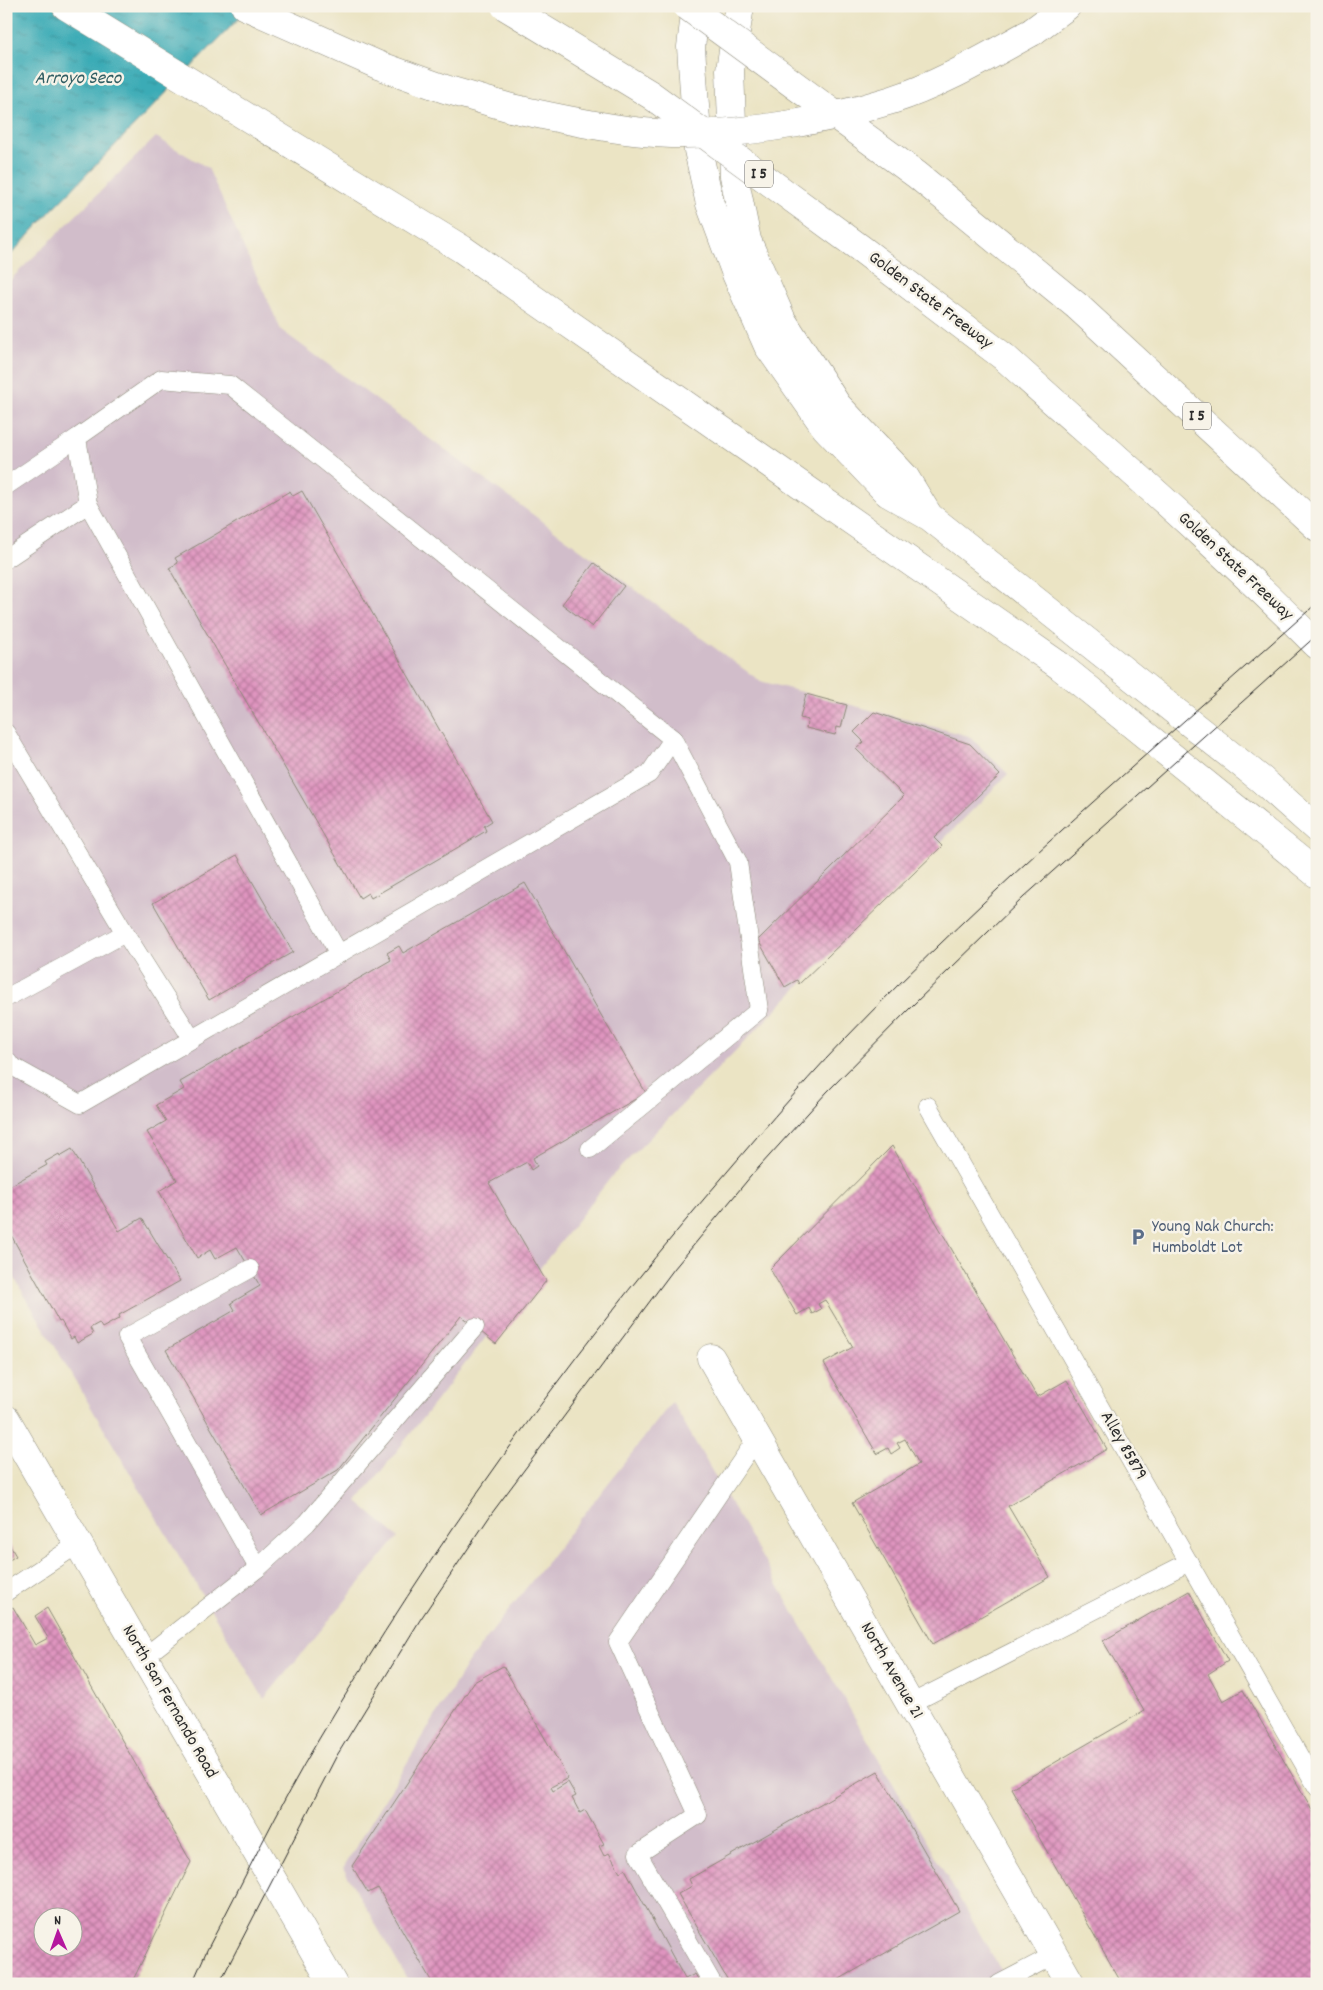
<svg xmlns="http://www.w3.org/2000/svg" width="1323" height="1990" viewBox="0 0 1323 1990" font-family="Dekko,sans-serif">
	<defs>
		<pattern id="water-ripples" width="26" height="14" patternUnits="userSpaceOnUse" patternTransform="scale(1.25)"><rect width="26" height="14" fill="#3aabb6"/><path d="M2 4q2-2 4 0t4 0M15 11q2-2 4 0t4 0" fill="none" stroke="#318b94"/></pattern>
		<pattern id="building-cross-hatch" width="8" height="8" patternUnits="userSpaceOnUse" patternTransform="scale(1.25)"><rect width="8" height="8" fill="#df94bf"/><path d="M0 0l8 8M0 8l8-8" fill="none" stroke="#b5799b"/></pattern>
	</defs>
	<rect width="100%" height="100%" fill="#f7f3e8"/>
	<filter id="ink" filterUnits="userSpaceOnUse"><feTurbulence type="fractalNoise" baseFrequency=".02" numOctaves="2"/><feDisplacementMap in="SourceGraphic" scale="10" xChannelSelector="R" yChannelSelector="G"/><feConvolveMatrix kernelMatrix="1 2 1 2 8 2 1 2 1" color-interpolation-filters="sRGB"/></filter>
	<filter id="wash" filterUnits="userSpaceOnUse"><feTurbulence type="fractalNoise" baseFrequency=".0096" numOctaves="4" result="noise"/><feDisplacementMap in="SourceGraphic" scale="20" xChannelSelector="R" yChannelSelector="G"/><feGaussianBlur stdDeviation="1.12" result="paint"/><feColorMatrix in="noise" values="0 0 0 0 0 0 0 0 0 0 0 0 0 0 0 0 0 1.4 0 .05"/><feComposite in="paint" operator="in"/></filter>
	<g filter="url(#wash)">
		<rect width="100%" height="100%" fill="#ebe4c4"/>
		<!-- industrial -->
		<g fill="#d1bdca">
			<polygon points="156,137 208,168 281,330 760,681 969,736 1008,774 612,1176 357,1502 398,1537 264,1699 6,1264 6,284"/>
			<polygon points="672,1402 1009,1984 410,1984 343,1868 469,1661"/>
		</g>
		<!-- water -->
		<polygon fill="url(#water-ripples)" stroke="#326b70" points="6,6 251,6 50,212 6,260"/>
		<g id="blocks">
			<!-- building -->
			<g fill="url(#building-cross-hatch)" fill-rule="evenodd">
				<polygon points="290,491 293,496 302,491 492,821 484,826 486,831 371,898 368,893 360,898 169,568 178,563 175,558"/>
				<polygon points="594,563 624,586 592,627 562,604"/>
				<polygon points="806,694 847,705 841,728 837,727 835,735 806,728 808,720 800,718"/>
				<polygon points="874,712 970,744 1000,775 934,838 942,846 799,984 797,980 785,987 758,940 904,796 856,749 864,742 854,732"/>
				<polygon points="237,855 293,952 209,1000 153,903"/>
				<polygon points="525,883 646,1093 533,1158 537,1166 531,1170 527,1162 489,1183 546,1281 496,1344 461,1316 338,1470 261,1515 166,1350 235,1310 231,1303 260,1286 237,1247 215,1259 210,1250 197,1258 159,1191 177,1180 147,1132 166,1121 156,1105 184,1089 180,1082 391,960 387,953 399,946 403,953"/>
				<polygon points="892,1146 1037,1397 1067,1380 1107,1449 1008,1506 1050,1577 933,1644 852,1503 919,1464 905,1439 897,1443 900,1448 891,1454 888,1448 877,1454 824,1363 853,1347 825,1300 818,1304 821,1309 812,1314 809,1308 797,1315 770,1269"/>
				<polygon points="72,1149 119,1231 142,1218 180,1281 119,1315 120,1318 102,1328 99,1323 90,1328 93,1334 77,1343 74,1337 71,1339 61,1321 59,1322 6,1226 6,1188 47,1165 45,1162 59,1154 60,1156"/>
				<polygon points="6,1539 16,1556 6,1562"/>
				<polygon points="1189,1591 1228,1661 1208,1674 1223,1701 1243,1690 1317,1818 1317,1984 1122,1984 1011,1788 1144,1711 1103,1641"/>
				<path d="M13 1607 35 1645 48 1638 35 1616 47 1608 191 1862 131 1984H6V1610ZM42 1918H72V1948H42Z"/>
				<polygon points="503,1666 568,1778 551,1787 553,1791 568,1782 576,1796 572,1798 580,1813 585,1810 604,1844 599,1846 604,1856 609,1853 620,1872 625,1869 685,1979 695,1974 701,1984 433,1984 378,1888 368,1893 352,1866 474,1682"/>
				<polygon points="878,1771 959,1911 831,1984 730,1984 678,1894 692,1886 689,1879"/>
			</g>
		</g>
	</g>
	<g filter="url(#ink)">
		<use href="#blocks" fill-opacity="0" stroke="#8b8878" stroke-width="1"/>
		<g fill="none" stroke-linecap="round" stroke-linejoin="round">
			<!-- service casing -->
			<g stroke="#8b8878" stroke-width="19">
				<g id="service">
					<polyline points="6,486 77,438"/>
					<polyline points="88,504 339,954"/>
					<polyline points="6,559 88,504 77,438 161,379 230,385 673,739 649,774 80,1104 10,1065 6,1059"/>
					<polyline points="6,733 125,933 6,998"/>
					<polyline points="125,933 192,1039"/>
					<polyline points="928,1106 1317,1787"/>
					<polyline points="590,1149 759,1010 738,862 673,739"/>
					<polyline points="250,1269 127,1337 258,1568"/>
					<polyline points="6,1592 78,1544"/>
					<polyline points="143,1658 258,1568 307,1523 475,1327"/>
					<polyline points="910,1704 1189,1562"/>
					<polyline points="713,1984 638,1854 698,1815 618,1642 757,1438"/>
					<polyline points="999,1984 1054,1955"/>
				</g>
			</g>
			<!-- minor casing -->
			<g stroke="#8b8878" stroke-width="29">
				<polyline id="minor" points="711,1358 1071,1984"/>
			</g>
			<!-- secondary casing -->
			<g stroke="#8b8878" stroke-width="29">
				<polyline id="secondary" points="6,1419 333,1984"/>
			</g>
			<!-- motorway casing -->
			<g stroke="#8b8878" stroke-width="29">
				<g id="motorway">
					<polyline points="66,6 462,249 1060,666 1317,874"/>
					<polyline points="245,6 378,65 445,89 511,108"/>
					<polyline points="696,6 691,47 698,150 710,204 736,274 768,346 825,427 888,493 930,517 1262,780 1317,829"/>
					<polyline points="740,6 730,70 734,176 747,240 782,320 837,405 905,477 927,513"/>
					<polyline points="1032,32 1067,6"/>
					<polyline points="1077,306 1317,527"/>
					<path d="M1004 357C1109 452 1217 544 1317 645"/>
				</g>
			</g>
			<!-- service -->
			<use href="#service" stroke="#fff" stroke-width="18"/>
			<!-- minor -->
			<use href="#minor" stroke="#fff" stroke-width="28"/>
			<!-- secondary -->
			<use href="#secondary" stroke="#fff" stroke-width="28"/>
			<!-- motorway -->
			<use href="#motorway" stroke="#fff" stroke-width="28"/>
			<!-- tram -->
			<g stroke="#2b2b2b" stroke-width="1">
				<path d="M192 1984 207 1950C244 1880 278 1807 319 1739 433 1546 563 1364 709 1193 753 1142 796 1090 843 1041 992 886 1157 746 1317 603"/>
				<polyline points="219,1984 336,1757 420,1620 492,1513 674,1269 751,1176 827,1092 914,1004 1024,897 1317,635"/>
			</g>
			<!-- motorway-bridge casing -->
			<g stroke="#8b8878" stroke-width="29" stroke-linecap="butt">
				<g id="motorway-bridge">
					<polyline points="505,6 651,95 860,248 1004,357"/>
					<polyline points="687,6 917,175 1077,306"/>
					<path d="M511 108C551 117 592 126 634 131 713 141 816 124 892 100 940 85 988 56 1032 32"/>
				</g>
			</g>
			<!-- motorway-bridge -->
			<use href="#motorway-bridge" stroke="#fff" stroke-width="28"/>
		</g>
	</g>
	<!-- icons -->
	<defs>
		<g id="parking-bare" transform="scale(1.35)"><path d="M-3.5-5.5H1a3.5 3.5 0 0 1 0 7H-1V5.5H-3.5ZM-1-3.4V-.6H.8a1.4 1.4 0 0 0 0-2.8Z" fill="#5c6f8a" stroke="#f7f3e8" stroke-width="2.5" paint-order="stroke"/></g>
	</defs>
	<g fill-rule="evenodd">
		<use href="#parking-bare" x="1138" y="1237"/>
	</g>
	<g text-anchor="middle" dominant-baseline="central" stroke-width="5" stroke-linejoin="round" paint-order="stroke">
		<!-- shield labels -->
		<g fill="#f7f3e8" stroke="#686764" stroke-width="1">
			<rect x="745" y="160.5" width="28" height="27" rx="4"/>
			<rect x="1183" y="402.5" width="28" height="27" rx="4"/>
		</g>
		<g font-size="16" font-weight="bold" fill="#2b2b2b">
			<text x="759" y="174">I 5</text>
			<text x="1197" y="416">I 5</text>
		</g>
		<!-- street labels -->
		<g font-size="18" fill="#2b2b2b" stroke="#f7f3e8">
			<text transform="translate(930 301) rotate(37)">Golden State Freeway</text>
			<text transform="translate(1235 567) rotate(43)">Golden State Freeway</text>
			<text transform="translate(1123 1446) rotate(60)">Alley 85879</text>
			<text transform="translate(891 1671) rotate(60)">North Avenue 21</text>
			<text transform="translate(169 1702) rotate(60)">North San Fernando Road</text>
		</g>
		<!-- service labels -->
		<g font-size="18" fill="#4e5e75" stroke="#f7f3e8" text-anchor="start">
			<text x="1152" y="1227">Young Nak Church:<tspan x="1152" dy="21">Humboldt Lot</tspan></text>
		</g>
		<!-- water labels -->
		<g font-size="19" font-style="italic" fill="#315e63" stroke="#f7f3e8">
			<text x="78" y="79">Arroyo Seco</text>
		</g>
	</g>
	<!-- margin -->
	<rect width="1323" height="1990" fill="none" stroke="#f7f3e8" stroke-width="25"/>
	<!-- north arrow -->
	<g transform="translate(58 1932) rotate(358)"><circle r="24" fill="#f7f3e8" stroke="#a5a39c"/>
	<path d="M0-4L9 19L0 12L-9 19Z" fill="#b5179e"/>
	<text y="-8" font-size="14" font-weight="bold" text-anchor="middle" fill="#2b2b2b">N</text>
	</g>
</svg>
